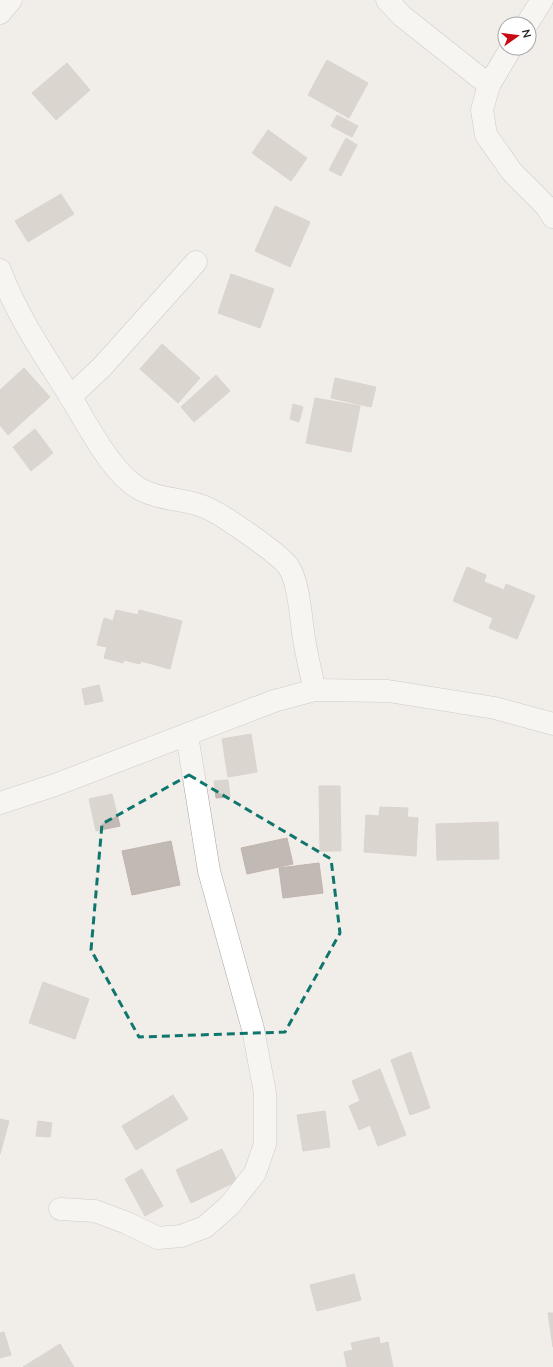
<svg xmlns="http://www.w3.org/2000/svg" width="553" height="1367" viewBox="0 0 553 1367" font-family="'Nunito Sans',sans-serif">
	<rect width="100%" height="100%" fill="#f1ede8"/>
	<!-- building -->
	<g fill="#c1b9b4" stroke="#c2b4ab">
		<polygon points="327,60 368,83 349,118 308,95"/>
		<polygon points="67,63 90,90 56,120 32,93"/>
		<polygon points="337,115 358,126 352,137 331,126"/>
		<polygon points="268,130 307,158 291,181 252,153"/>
		<polygon points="346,138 357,145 341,176 329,170"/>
		<polygon points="61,194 74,214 28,242 15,221"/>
		<polygon points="275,206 310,222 290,267 255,251"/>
		<polygon points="231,274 274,289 260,328 218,313"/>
		<polygon points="162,344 200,378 178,403 140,369"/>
		<polygon points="24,368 50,397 8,435 0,425 0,390"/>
		<polygon points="216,375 230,391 194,422 181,407"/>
		<polygon points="335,378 376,387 371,407 331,398"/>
		<polygon points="315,398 360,406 351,452 306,443"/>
		<polygon points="293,404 303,407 299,422 290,419"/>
		<polygon points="35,429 53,453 31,471 13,447"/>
		<polygon points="467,567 486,575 484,582 504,590 506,584 535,596 517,639 489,628 493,618 453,601"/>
		<polygon points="116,610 138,615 139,610 182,621 170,669 141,661 140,664 124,660 123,663 104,658 107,647 97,645 104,618 113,621"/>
		<polygon points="99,685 103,701 85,705 82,689"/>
		<polygon points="251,734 257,772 228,777 222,739"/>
		<polygon points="228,780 230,797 216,798 214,781"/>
		<polygon points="319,786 340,786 341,851 320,851"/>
		<polygon points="112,794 120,826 96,831 89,799"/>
		<polygon points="380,807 408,808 407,817 418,818 416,856 364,852 366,815 379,816"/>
		<polygon points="498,822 499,859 437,860 436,824"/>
		<polygon points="287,838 293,864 247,874 241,848"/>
		<polygon points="171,841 180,885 132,895 122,851"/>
		<polygon points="319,863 323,893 283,898 279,868"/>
		<polygon points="43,982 89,999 75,1039 29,1023"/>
		<polygon points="411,1052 430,1108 410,1115 391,1060"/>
		<polygon points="380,1069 406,1135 378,1146 370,1125 359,1130 349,1106 360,1101 352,1081"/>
		<polygon points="173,1095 188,1119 136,1150 122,1126"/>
		<polygon points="325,1111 330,1147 303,1151 297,1115"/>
		<polygon points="0,1119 9,1121 0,1154"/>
		<polygon points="38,1121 52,1123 50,1137 36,1136"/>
		<polygon points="222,1149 237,1181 191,1203 176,1170"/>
		<polygon points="142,1169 163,1206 145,1216 125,1179"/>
		<polygon points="354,1274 361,1300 317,1311 310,1285"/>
		<polygon points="548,1313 553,1313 553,1347"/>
		<polygon points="4,1332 11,1355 0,1358 0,1333"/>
		<polygon points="379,1337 380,1344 388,1342 393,1367 347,1367 344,1352 353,1350 351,1343"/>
		<polygon points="60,1344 74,1367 23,1367"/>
	</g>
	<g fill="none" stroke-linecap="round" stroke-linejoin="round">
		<!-- minor casing -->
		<g stroke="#a5a5a5" stroke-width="23">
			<g id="minor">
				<polyline points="387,0 402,16 489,85"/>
				<polyline points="0,13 11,0"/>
				<polyline points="527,24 542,0"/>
				<polyline points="511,48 489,85 482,110 486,135 512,172 546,206 553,217"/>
				<path d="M0 270C17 316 44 355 70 396 87 424 112 474 140 489 161 501 186 498 207 508 223 515 278 553 288 566 300 583 301 624 305 645 308 660 311 675 315 690"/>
				<polyline points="70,397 102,367 196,262"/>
				<polyline points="0,803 55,785 274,701 315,690 388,691 495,708 553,724"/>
				<polyline points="60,1209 95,1211 127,1223 158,1238 181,1236 205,1227 230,1205 255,1173 265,1144 265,1093 253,1029 209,871 187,735"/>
			</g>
		</g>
		<!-- minor -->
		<use href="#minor" stroke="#fff" stroke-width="22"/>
	</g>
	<!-- marked area -->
	<path d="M0 0H553V1367H0ZM189 775 331 859 340 933 285 1032 139 1037 91 950 102 824Z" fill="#f1ede8" fill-opacity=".55" fill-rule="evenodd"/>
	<path fill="none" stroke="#0f766e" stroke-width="3" stroke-dasharray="8 5" stroke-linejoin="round" d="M189 775 331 859 340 933 285 1032 139 1037 91 950 102 824Z"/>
	<!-- north arrow -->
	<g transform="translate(517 36) rotate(76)"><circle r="19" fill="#ffffff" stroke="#a6a6a6"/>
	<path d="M0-3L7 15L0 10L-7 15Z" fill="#c80a11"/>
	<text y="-6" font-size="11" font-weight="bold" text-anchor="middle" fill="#212121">N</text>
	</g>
</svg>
